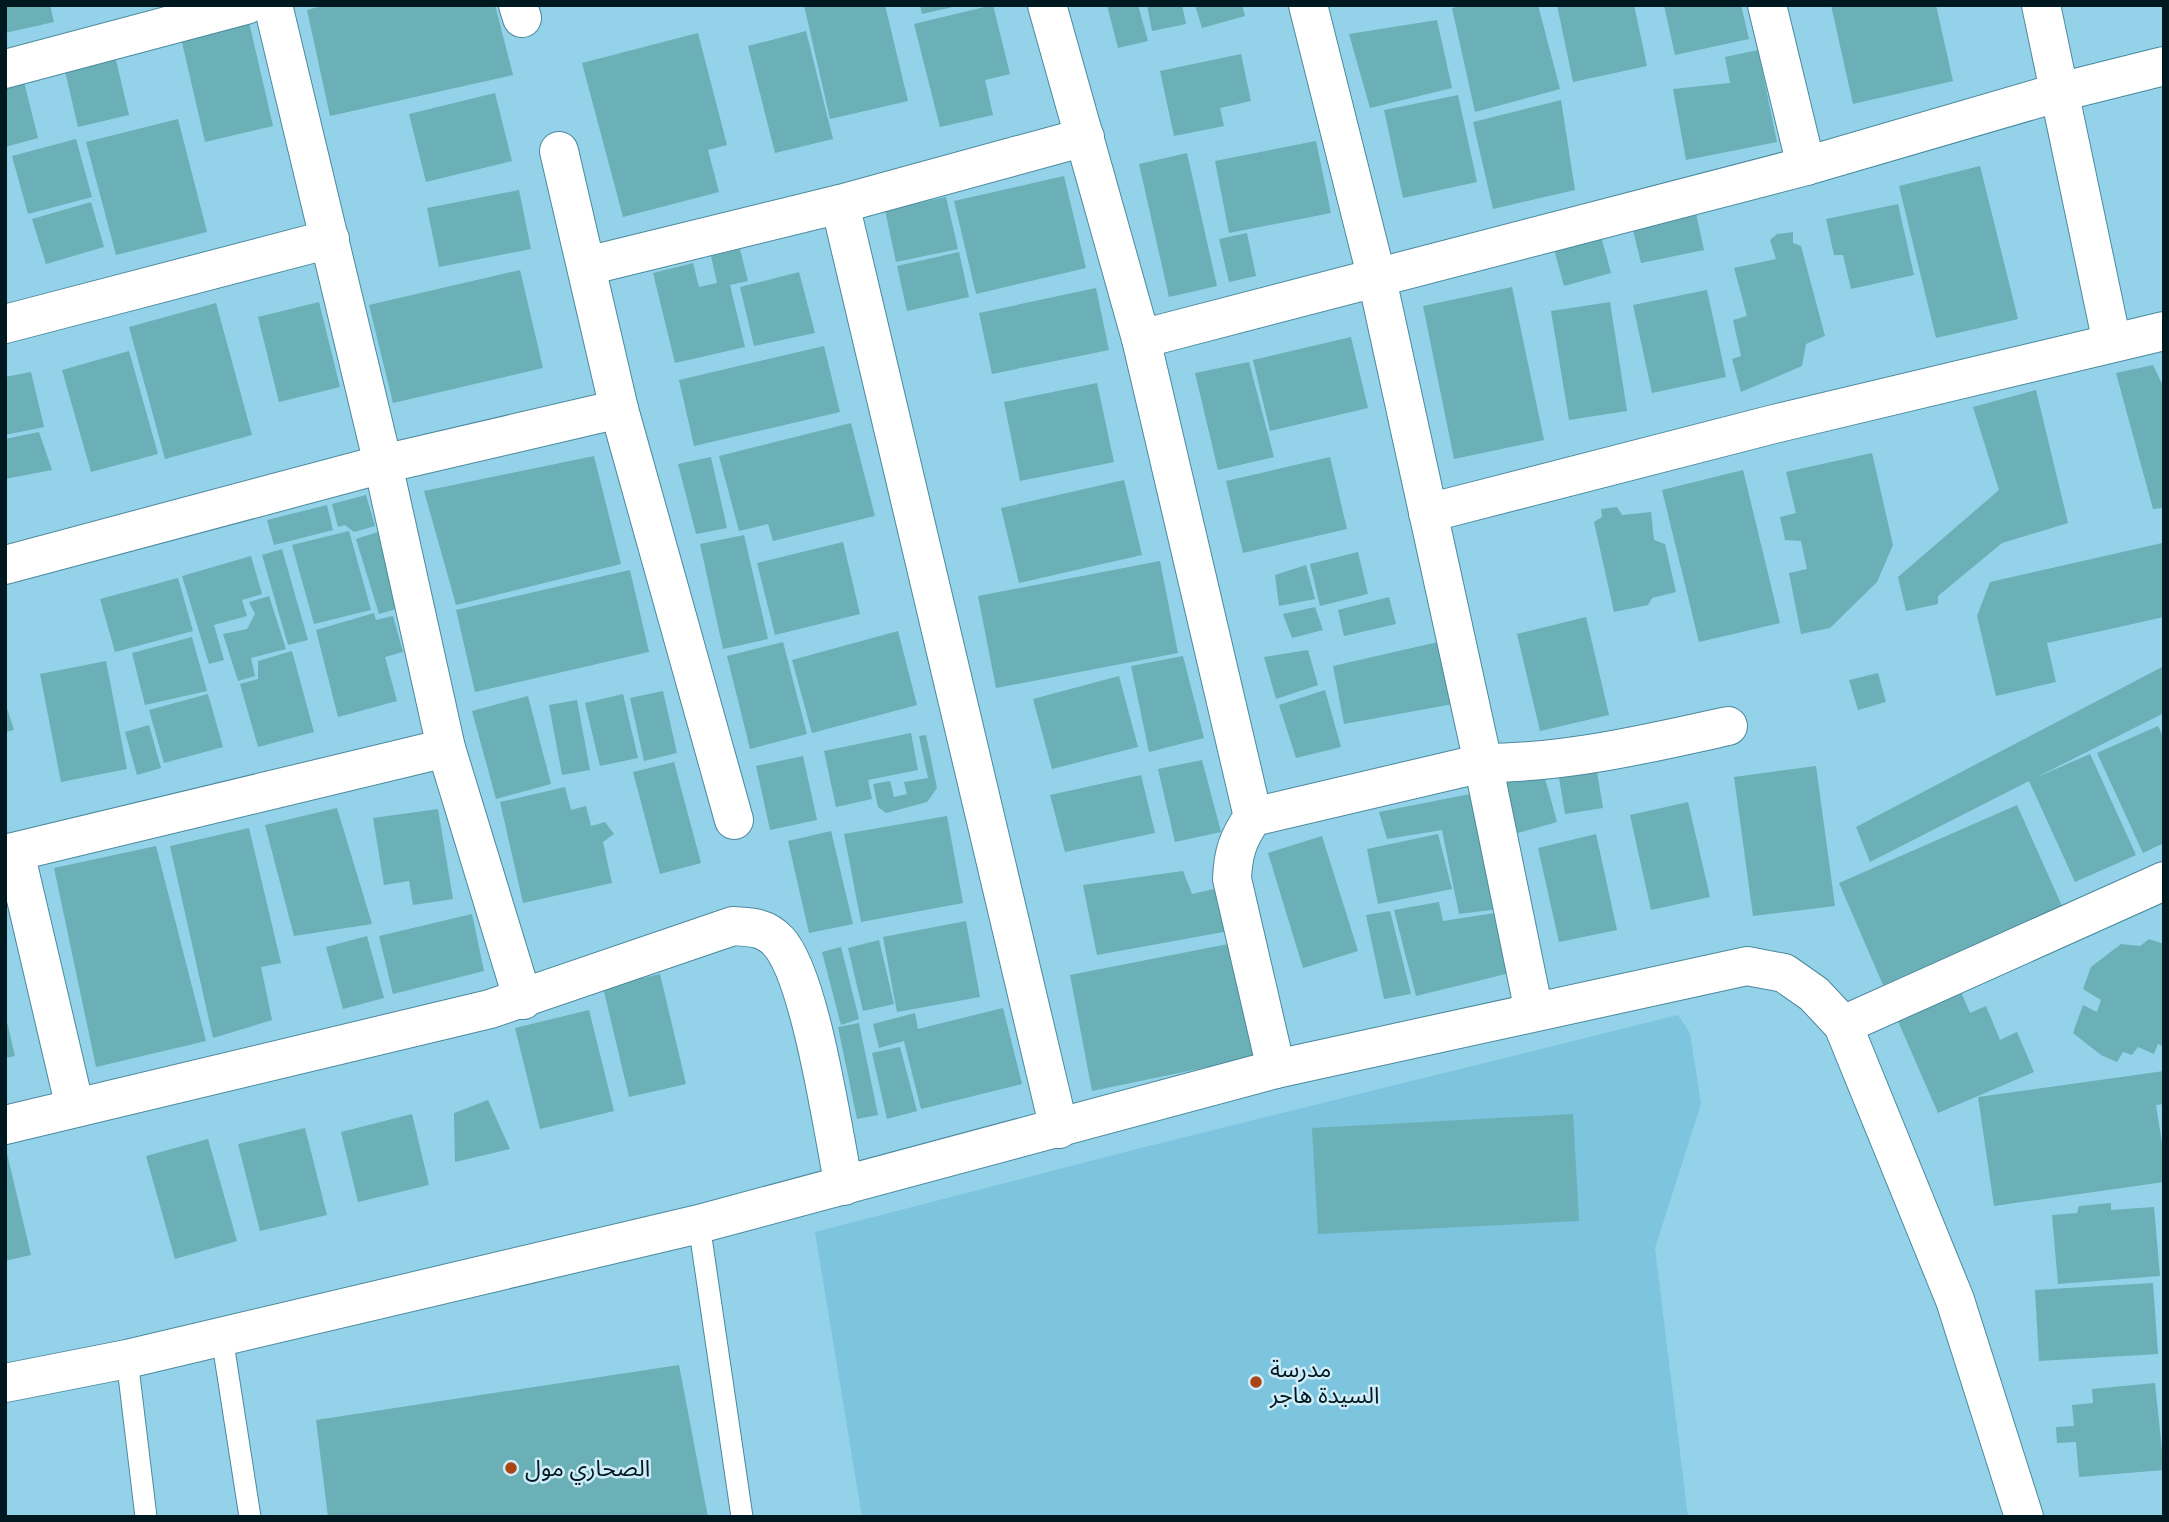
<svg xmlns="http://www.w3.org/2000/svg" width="2169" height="1522" viewBox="0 0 2169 1522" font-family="Roboto,'Noto Sans Arabic',sans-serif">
	<rect width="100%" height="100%" fill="#93d2e9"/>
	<!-- built -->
	<polygon fill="#7dc4de" points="1678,1015 1690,1033 1701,1104 1655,1248 1688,1517 862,1517 815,1232 1129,1151"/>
	<!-- building -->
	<g fill="#6ab0b6">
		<polygon points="5,5 50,5 54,22 5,33"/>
		<polygon points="325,5 495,5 513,75 330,116 307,10"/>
		<polygon points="804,5 885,5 908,101 830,119"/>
		<polygon points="920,5 957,5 957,6 922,14"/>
		<polygon points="993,5 1010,74 985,80 993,115 940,127 914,24"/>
		<polygon points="1107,5 1138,5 1148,41 1118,48"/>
		<polygon points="1147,5 1182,5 1186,24 1152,31"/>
		<polygon points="1195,5 1242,5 1245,16 1202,28"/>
		<polygon points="1465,5 1538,5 1560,89 1475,112 1452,8"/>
		<polygon points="1557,5 1634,5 1647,66 1573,82"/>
		<polygon points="1664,5 1741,5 1749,39 1675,55"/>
		<polygon points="1831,5 1936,5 1953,81 1853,104"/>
		<polygon points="1437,20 1452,88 1370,108 1349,34"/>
		<polygon points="249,22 273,126 205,142 181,38"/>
		<polygon points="806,31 833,139 775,153 748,46"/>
		<polygon points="698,33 727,145 708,150 719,192 623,217 582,63"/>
		<polygon points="1758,50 1777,142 1686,160 1673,89 1730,83 1725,57"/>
		<polygon points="1241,54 1251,101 1220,108 1224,126 1174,136 1160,71"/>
		<polygon points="115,56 129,115 78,127 64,67"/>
		<polygon points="24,82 38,138 5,147 5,86"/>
		<polygon points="495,93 512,161 426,182 409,114"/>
		<polygon points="1458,95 1477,182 1403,198 1384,110"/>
		<polygon points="1561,100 1575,190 1493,209 1473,122"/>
		<polygon points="178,119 207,232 116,255 86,142"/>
		<polygon points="76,139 92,197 28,214 12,156"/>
		<polygon points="1316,141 1331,213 1229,233 1215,161"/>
		<polygon points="1187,153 1217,286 1169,297 1139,164"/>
		<polygon points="1980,166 2018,319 1936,338 1899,186"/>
		<polygon points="1064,176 1086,268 976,294 954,201"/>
		<polygon points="519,190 531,249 439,267 427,208"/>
		<polygon points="946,197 958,249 896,262 885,210"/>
		<polygon points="91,202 104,247 46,264 32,219"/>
		<polygon points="1898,204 1914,275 1851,289 1843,255 1834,255 1826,219"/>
		<polygon points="1696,213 1704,250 1641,263 1632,226"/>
		<polygon points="1793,232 1793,243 1801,246 1825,336 1806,344 1802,366 1741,392 1732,359 1741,356 1733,320 1747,316 1734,268 1776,259 1770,240 1777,234"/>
		<polygon points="1247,233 1256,276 1229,282 1219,239"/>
		<polygon points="1601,236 1611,273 1564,286 1554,249"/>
		<polygon points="740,249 748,281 730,285 745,347 675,363 653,273 693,263 699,287 717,283 711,256"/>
		<polygon points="959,252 969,297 907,311 897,266"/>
		<polygon points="520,270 543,368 393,403 369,305"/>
		<polygon points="799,272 815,333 754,346 740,287"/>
		<polygon points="1512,287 1544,440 1454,459 1423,306"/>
		<polygon points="1096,288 1109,350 992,374 979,313"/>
		<polygon points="1707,290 1726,377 1652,393 1633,305"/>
		<polygon points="319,302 340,387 279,402 258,317"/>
		<polygon points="1610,302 1627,411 1569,420 1551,311"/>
		<polygon points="216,303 252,435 165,459 129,327"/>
		<polygon points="1351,337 1368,408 1270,431 1253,360"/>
		<polygon points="824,346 840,412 694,446 679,380"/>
		<polygon points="129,351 158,454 91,472 62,370"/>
		<polygon points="1249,362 1274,457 1218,470 1195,373"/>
		<polygon points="2153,365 2164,388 2164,508 2153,509 2116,373"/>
		<polygon points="31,372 44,427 5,435 5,377"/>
		<polygon points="1097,383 1114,462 1020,481 1004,402"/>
		<polygon points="2036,390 2068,523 2002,543 1938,596 1938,604 1906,611 1898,577 1999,490 1973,407"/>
		<polygon points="851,423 875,516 773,541 768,524 739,531 719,456"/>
		<polygon points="39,432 52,470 5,479 5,439"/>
		<polygon points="1872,453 1893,545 1877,582 1830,628 1801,634 1789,573 1807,569 1801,541 1785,540 1780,517 1796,513 1786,472"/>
		<polygon points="594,456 621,564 456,605 424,491"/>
		<polygon points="711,457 727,528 696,534 678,464"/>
		<polygon points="1330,457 1347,529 1243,553 1226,481"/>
		<polygon points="1743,470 1780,623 1699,642 1662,490"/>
		<polygon points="1124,480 1142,555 1019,583 1001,508"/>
		<polygon points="366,495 375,526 354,532 345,525 338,527 332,504"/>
		<polygon points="327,505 333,530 274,545 267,520"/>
		<polygon points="1617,507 1622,515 1651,512 1654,540 1665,544 1676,592 1652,598 1648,605 1614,612 1594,522 1602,517 1601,509"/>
		<polygon points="349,531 371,610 314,624 292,545"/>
		<polygon points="381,531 404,607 379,614 356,539"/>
		<polygon points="744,535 768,639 723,649 700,544"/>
		<polygon points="843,542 860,614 775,635 757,563"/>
		<polygon points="2162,543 2164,617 2047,643 2056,682 1996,696 1977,616 1990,582"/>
		<polygon points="282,549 308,640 288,645 262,555"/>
		<polygon points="1358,552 1368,594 1320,606 1310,564"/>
		<polygon points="251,556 262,594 242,600 247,616 214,625 224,660 209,664 182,576"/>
		<polygon points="1160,561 1178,653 996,688 978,596"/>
		<polygon points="1306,565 1315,599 1279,606 1275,575"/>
		<polygon points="630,570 649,652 475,692 456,610"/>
		<polygon points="178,578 193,631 115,652 100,599"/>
		<polygon points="269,596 286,649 251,658 255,676 238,681 223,634 247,629 255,614 249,602"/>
		<polygon points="1389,597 1396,624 1344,636 1338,610"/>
		<polygon points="1315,607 1323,630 1292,638 1283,614"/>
		<polygon points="374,613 376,620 393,616 403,652 385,657 397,701 338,717 316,630"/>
		<polygon points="1586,617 1609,715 1540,731 1517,634"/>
		<polygon points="898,631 917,705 812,733 792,660"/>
		<polygon points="192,637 207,691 145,705 132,653"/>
		<polygon points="783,642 807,734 750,749 727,656"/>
		<polygon points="1438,642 1453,704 1344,724 1333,666"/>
		<polygon points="1308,650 1318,685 1276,699 1264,657"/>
		<polygon points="292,651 314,732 258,747 240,684 258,679 258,661"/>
		<polygon points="1183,656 1204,738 1149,752 1131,666"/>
		<polygon points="106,661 127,769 61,782 40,674"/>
		<polygon points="2164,666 2164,713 2035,778 2090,754 2136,855 2075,882 2029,781 1870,862 1856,827"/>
		<polygon points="1878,673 1886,702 1858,710 1849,680"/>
		<polygon points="1119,676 1138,747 1052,769 1033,699"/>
		<polygon points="1325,690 1341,747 1296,758 1279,705"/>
		<polygon points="663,691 677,753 644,761 630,698"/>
		<polygon points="208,694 223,747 164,763 149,710"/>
		<polygon points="623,694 638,758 600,766 585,703"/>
		<polygon points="528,696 551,784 496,799 472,711"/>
		<polygon points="577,700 590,770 562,775 549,705"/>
		<polygon points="5,702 14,730 5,732"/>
		<polygon points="149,725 161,768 137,775 125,732"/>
		<polygon points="2158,726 2164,738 2164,843 2143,853 2097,753"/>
		<polygon points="911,733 918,770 868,780 872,799 836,807 824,751"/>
		<polygon points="926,735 937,788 927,802 886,813 878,807 873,784 890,781 894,797 907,794 904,782 928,778 919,736"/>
		<polygon points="803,756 817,820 770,830 756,766"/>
		<polygon points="1202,760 1221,832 1175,842 1158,769"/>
		<polygon points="674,762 701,863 660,874 633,772"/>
		<polygon points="1596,765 1603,808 1565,814 1558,772"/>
		<polygon points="1816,766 1835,906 1753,916 1734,777"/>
		<polygon points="1543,771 1557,822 1514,834 1500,782"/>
		<polygon points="1141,775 1155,833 1065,852 1050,795"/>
		<polygon points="565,787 571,810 586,806 591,826 605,822 614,834 603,842 612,883 523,903 500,802"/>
		<polygon points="1480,792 1507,908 1459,914 1442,830 1387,839 1379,812"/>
		<polygon points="1688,802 1710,897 1651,910 1630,815"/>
		<polygon points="2017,805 2062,906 1883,985 1839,883"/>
		<polygon points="337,808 372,924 294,936 265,825"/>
		<polygon points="438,809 453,899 413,905 409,881 384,885 373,818"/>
		<polygon points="947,816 963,903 861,922 844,834"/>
		<polygon points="249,828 281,963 261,967 272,1020 213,1038 170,846"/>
		<polygon points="831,831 853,924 809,933 788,841"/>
		<polygon points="1438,834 1452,889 1378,904 1367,849"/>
		<polygon points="1596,834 1617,930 1559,942 1538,848"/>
		<polygon points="1322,836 1358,951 1303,968 1268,853"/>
		<polygon points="156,846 206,1041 96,1067 54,868"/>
		<polygon points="1183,871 1192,894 1218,888 1229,931 1097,955 1083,885"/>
		<polygon points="1439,902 1443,921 1501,912 1518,971 1416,996 1394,910"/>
		<polygon points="1390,911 1411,994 1384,999 1366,915"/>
		<polygon points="472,914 484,971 393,994 379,936"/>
		<polygon points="966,921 980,997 897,1012 883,937"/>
		<polygon points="367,936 384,998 343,1009 326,947"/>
		<polygon points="2149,939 2164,944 2164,1047 2158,1044 2154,1054 2138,1047 2132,1055 2123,1052 2117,1062 2101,1055 2073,1033 2083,1005 2097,1012 2101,1000 2083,989 2091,967 2121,944 2140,946"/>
		<polygon points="879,940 894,1004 863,1011 848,948"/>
		<polygon points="1233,943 1261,1056 1092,1091 1070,975"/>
		<polygon points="841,947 859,1019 841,1025 822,952"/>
		<polygon points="660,974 686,1084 629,1097 603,987"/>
		<polygon points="1961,992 1970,1013 1986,1006 2000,1040 2017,1032 2034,1072 1938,1113 1897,1019"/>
		<polygon points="1003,1008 1022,1084 921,1109 904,1041 879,1048 873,1024 915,1013 918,1029"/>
		<polygon points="589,1010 614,1111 540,1129 515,1028"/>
		<polygon points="6,1018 15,1056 5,1058 5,1019"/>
		<polygon points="859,1023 878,1115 857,1119 838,1027"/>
		<polygon points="900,1047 917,1111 887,1119 872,1053"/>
		<polygon points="2164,1071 2164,1104 2156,1105 2164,1156 2164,1182 1994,1206 1978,1097"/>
		<polygon points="488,1100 510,1149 455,1162 454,1113"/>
		<polygon points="412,1114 429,1185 358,1202 341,1132"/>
		<polygon points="1573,1114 1579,1221 1318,1234 1312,1128"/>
		<polygon points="305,1128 327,1215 260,1231 238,1144"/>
		<polygon points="208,1139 237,1241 175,1259 146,1156"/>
		<polygon points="5,1145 31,1255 5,1261"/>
		<polygon points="2111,1203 2111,1210 2154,1207 2160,1276 2058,1284 2052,1215 2077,1213 2079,1206"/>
		<polygon points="2153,1283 2158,1354 2039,1361 2035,1290"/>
		<polygon points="679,1365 708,1517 328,1517 316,1420"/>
		<polygon points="2155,1383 2164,1470 2079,1477 2076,1442 2057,1443 2056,1427 2074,1426 2072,1405 2093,1403 2092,1389"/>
	</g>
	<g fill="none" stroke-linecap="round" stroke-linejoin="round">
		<!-- service casing -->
		<g stroke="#4b899e" stroke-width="23">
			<g id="service">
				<polyline points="699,1224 742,1517"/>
				<polyline points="222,1337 250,1517"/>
				<polyline points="127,1359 146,1517"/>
			</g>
		</g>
		<!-- minor casing -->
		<g stroke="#4b899e" stroke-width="40">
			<g id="minor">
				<polyline points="273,5 383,464 446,748 523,1000"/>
				<polyline points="518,5 522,18"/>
				<polyline points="1047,5 1141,339 1253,817"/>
				<polyline points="1767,5 1806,166"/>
				<polyline points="2041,5 2112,343"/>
				<polyline points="5,69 246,5"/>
				<polyline points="559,151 619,409 734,820"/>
				<polyline points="840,204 1085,137"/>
				<polyline points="587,266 840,204 1059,1129"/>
				<polyline points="5,324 330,239"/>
				<polyline points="1141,339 1806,166 2060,92 2164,66"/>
				<polyline points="1428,513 1774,424 2164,331"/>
				<polyline points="5,565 383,464 619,409"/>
				<polyline points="15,852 75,1108"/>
				<polyline points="5,854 446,748"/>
				<path d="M1534 1012 1483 763C1566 763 1647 744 1728 726"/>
				<polyline points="1843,1025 2164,881"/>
				<path d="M1276 1069 1232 879C1233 853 1238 838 1253 817L1483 763 1377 279 1308 5"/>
				<path d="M5 1125 490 1009 733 926C751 927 765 927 778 941 811 976 833 1133 844 1186"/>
				<polyline points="5,1383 127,1359 699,1224 1276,1069 1747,966 1784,973 1814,994 1843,1025 1955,1300 2024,1517"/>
			</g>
		</g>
		<!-- service -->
		<use href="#service" stroke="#fff" stroke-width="21"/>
		<!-- minor -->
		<use href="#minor" stroke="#fff" stroke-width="38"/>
	</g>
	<!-- markers -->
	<g fill="#a94512" stroke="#cfedf9" stroke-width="2.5">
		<circle cx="1256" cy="1382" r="7"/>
		<circle cx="511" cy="1468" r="7"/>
	</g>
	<g text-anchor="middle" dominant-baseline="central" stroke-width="5" stroke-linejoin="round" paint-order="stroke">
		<!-- poi labels -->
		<g font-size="23" fill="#001820" stroke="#cfedf9" text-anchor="start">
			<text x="1270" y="1369">مدرسة<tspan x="1270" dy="26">السيدة هاجر</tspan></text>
			<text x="525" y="1468">الصحاري مول</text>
		</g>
	</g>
	<!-- border -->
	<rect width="2169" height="1522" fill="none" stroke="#001820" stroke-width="14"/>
</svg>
